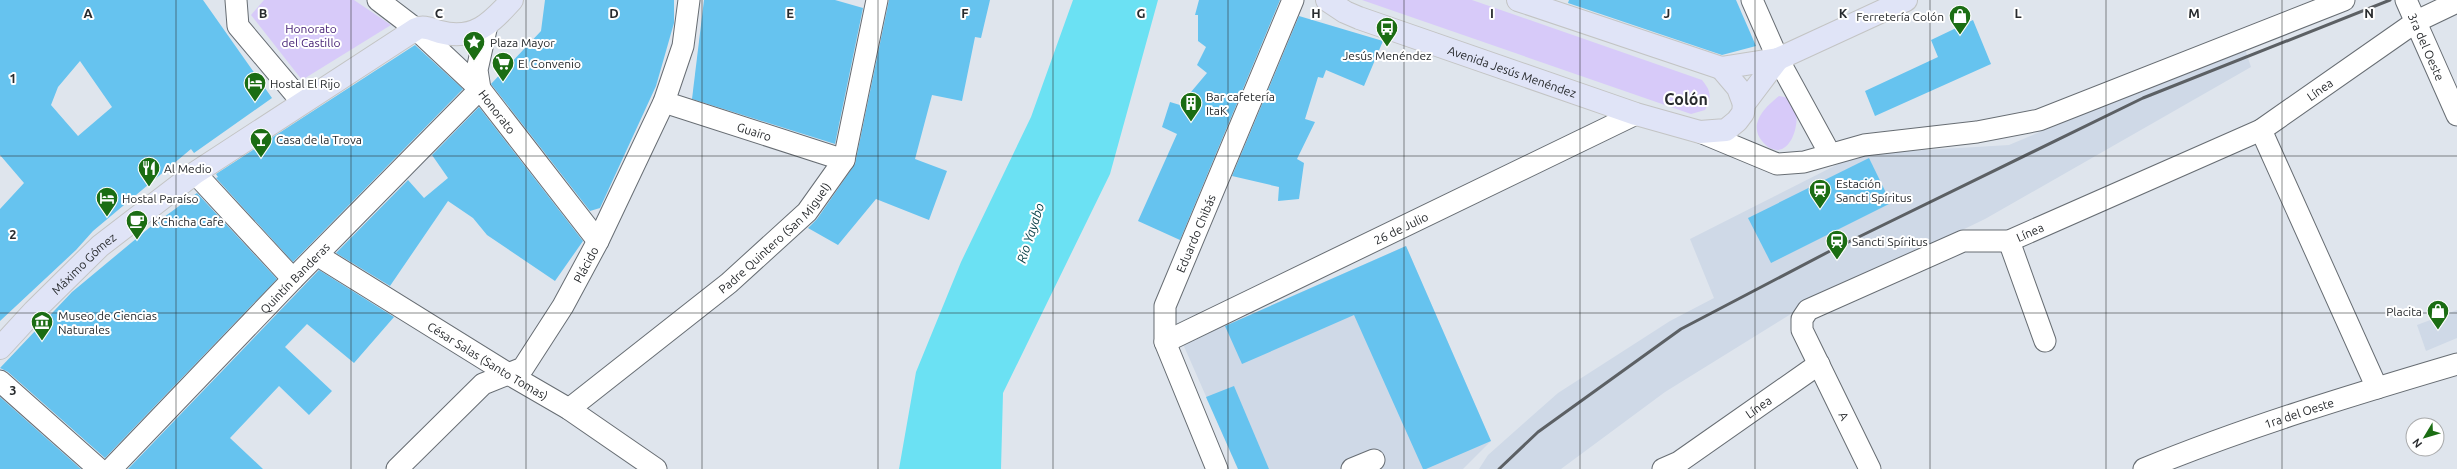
<svg xmlns="http://www.w3.org/2000/svg" width="2457" height="469" viewBox="0 0 2457 469" font-family="Ubuntu,sans-serif">
	<rect width="100%" height="100%" fill="#dfe5ed"/>
	<!-- built -->
	<g fill="#cfd9e7">
		<polygon points="2244,46 2251,67 1985,219 1799,309 1665,392 1561,469 1479,469 1488,455 1558,393 1670,321 1714,298 1690,239 1858,154 2009,145"/>
		<polygon points="1406,246 1491,441 1463,469 1238,469 1183,344"/>
		<polygon points="2457,310 2457,338 2426,351 2417,325"/>
	</g>
	<!-- green -->
	<g fill="#d7caf9">
		<polygon points="264,0 354,0 391,25 302,80 251,15"/>
		<path d="M1362 0H1472L1702 80C1711 91 1712 97 1705 110L1691 114Z"/>
		<path d="M1779 96 1789 98C1791 102 1794 105 1795 109 1800 121 1793 149 1778 150 1771 150 1766 146 1762 141 1748 124 1765 107 1779 96Z"/>
	</g>
	<!-- water -->
	<polygon fill="#6be1f3" points="1073,0 1158,0 1110,174 1003,393 1001,469 899,469 916,372 961,262 1031,117"/>
	<!-- building -->
	<g fill="#66c3ef" fill-rule="evenodd">
		<path d="M0 0H203L272 98 194 153 191 149 93 231 76 250 0 321V209L24 183 0 155ZM80 61 112 107 78 136 51 105 58 87Z"/>
		<polygon points="545,0 674,0 674,23 656,86 600,208 590,211 491,84 541,31"/>
		<polygon points="704,0 835,0 863,8 835,144 692,99"/>
		<polygon points="889,0 990,0 981,38 975,37 962,101 932,95 915,159 947,171 929,220 876,199 838,245 808,228 817,219 855,164"/>
		<polygon points="1199,0 1280,0 1180,240 1138,221 1177,134 1162,127 1170,102 1180,105 1207,73 1197,65 1206,47 1198,41 1198,15 1195,15"/>
		<polygon points="1569,0 1736,0 1756,46 1722,55 1568,3"/>
		<polygon points="1299,16 1383,41 1364,86 1326,70 1323,78 1318,77 1305,119 1315,122 1297,159 1304,163 1299,199 1278,201 1279,187 1232,176"/>
		<polygon points="1973,20 1991,64 1875,116 1865,91 1938,57 1931,40"/>
		<polygon points="415,45 463,89 293,262 216,178 218,177 216,174"/>
		<polygon points="479,107 583,241 555,281 487,235 473,218 448,201 390,286 336,253 408,180 424,198 448,178 432,155"/>
		<polygon points="1869,158 1891,203 1771,263 1748,218"/>
		<polygon points="197,193 277,279 105,458 8,372 0,368 72,292 149,228"/>
		<polygon points="1406,246 1491,441 1426,469 1423,469 1354,315 1242,364 1225,326"/>
		<polygon points="319,270 394,317 354,363 307,324 285,347 332,391 309,415 279,386 230,438 263,469 128,469"/>
		<polygon points="1234,386 1269,469 1238,469 1206,397"/>
		<polygon points="0,397 81,469 0,469"/>
	</g>
	<g fill="none" stroke-linecap="round" stroke-linejoin="round">
		<!-- minor casing -->
		<g stroke="#676d73" stroke-width="23">
			<g id="minor">
				<polyline points="236,0 238,26 302,102"/>
				<path id="s1" d="M378 0 416 29 480 89 598 241"/>
				<polyline points="1752,0 1778,59 1830,154"/>
				<path id="s2" d="M2406 0 2457 115"/>
				<path id="s3" d="M664 102 844 160"/>
				<polyline points="2261,130 2377,388"/>
				<polyline points="1700,132 1777,164 1804,162 1864,145 1977,132 2039,120 2344,0"/>
				<polyline points="195,173 293,279"/>
				<polyline points="2009,241 2045,341"/>
				<path id="s4" d="M317 255 507 373 569 409 656 469"/>
				<path id="s5" d="M1165 342 1636 114"/>
				<polyline points="0,381 99,469"/>
				<path id="s6" d="M569 409 729 283 807 212 844 160 877 0"/>
				<path id="s7" d="M111 469 293 279 480 89 477 70 487 25"/>
				<path id="s8" d="M397 469 483 384 523 368 563 306 598 241 664 102 683 46 689 0"/>
				<path id="s9" d="M1217 469 1165 342V306L1293 0"/>
				<polyline points="1352,469 1374,460"/>
				<path id="s10" d="M1663 469 1679 462 1819 364"/>
				<path id="s11" d="M1870 469 1802 330V319L1808 310 1963 241H2009L2261 130 2417 21 2457 2"/>
				<path id="s12" d="M2144 469C2246 427 2352 395 2457 364"/>
			</g>
		</g>
		<!-- major casing -->
		<g stroke="#c3c4c4" stroke-width="24">
			<g id="major">
				<path id="s13" d="M1327 0 1345 12 1359 18 1636 114 1700 132 1726 130 1737 121 1743 113 1744 104 1778 59"/>
				<polyline points="1518,0 1721,68 1778,59 1906,0"/>
				<polyline points="1721,68 1738,88 1744,104"/>
				<path id="s14" d="M0 348 34 311 100 246 195 173 416 29C424 25 432 30 440 32 474 41 491 23 512 0"/>
			</g>
		</g>
		<!-- minor -->
		<use href="#minor" stroke="#fff" stroke-width="21"/>
		<!-- major -->
		<use href="#major" stroke="#e0e4f7" stroke-width="22"/>
		<!-- rail -->
		<polyline stroke="#5c6064" stroke-width="3" points="1499,469 1538,432 1681,329 1830,251 2143,98 2390,0"/>
	</g>
	<!-- grid -->
	<path fill="none" stroke="#282b2e" stroke-width="1" stroke-opacity="0.55" d="M176 0V469M351 0V469M526 0V469M702 0V469M878 0V469M1053 0V469M1228 0V469M1404 0V469M1580 0V469M1755 0V469M1930 0V469M2106 0V469M2282 0V469M0 156H2457M0 313H2457"/>
	<!-- icons -->
	<defs>
		<g id="shop-pin" transform="scale(1.15)"><path d="M0 17L-7.5 6A9.5 9.5 0 1 1 7.5 6Z" fill="#1b6d13" stroke="#fff"/><path d="M-5-2.5h2.3a2.7 3.5 0 0 1 5.4 0H5L5.5 6h-11ZM-1.5-2.5h3a1.5 2.3 0 0 0-3 0Z" fill="#fff"/></g>
		<g id="bus-pin" transform="scale(1.15)"><path d="M0 17L-7.5 6A9.5 9.5 0 1 1 7.5 6Z" fill="#1b6d13" stroke="#fff"/><path d="M-5-6H5V4H4V6H2V4H-2V6H-4V4H-5ZM-3.5-4V0h7V-4ZM-3.5 1.2v1.5H-2V1.2ZM2 1.2v1.5H3.5V1.2Z" fill="#fff"/></g>
		<g id="sight-pin" transform="scale(1.15)"><path d="M0 17L-7.5 6A9.5 9.5 0 1 1 7.5 6Z" fill="#1b6d13" stroke="#fff"/><path d="M0-6L1.8-2.2L6-1.7L2.9 1.2L3.7 5.4L0 3.3L-3.7 5.4L-2.9 1.2L-6-1.7L-1.8-2.2Z" fill="#fff"/></g>
		<g id="supermarket-pin" transform="scale(1.15)"><path d="M0 17L-7.5 6A9.5 9.5 0 1 1 7.5 6Z" fill="#1b6d13" stroke="#fff"/><path d="M-6-5.5h2.5l.6 2H6L4.5 2H-2.5L-4.4-4H-6ZM-1.5 3.2a1.3 1.3 0 1 0 .1 0ZM3 3.2a1.3 1.3 0 1 0 .1 0Z" fill="#fff"/></g>
		<g id="hotel-pin" transform="scale(1.15)"><path d="M0 17L-7.5 6A9.5 9.5 0 1 1 7.5 6Z" fill="#1b6d13" stroke="#fff"/><path d="M-6-4.5h1.5V1H6V5H4.5V3h-9V5H-6ZM-4 0a1.8 1.8 0 1 1 3.6 0ZM.5 0V-2.5h3Q6-2.5 6 0Z" fill="#fff"/></g>
		<g id="building-pin" transform="scale(1.15)"><path d="M0 17L-7.5 6A9.5 9.5 0 1 1 7.5 6Z" fill="#1b6d13" stroke="#fff"/><path d="M-4-6H4V6H1V3H-1V6H-4ZM-2.5-4.3h1.7v1.8h-1.7ZM.8-4.3h1.7v1.8H.8ZM-2.5-1h1.7V.8h-1.7ZM.8-1h1.7V.8H.8Z" fill="#fff"/></g>
		<g id="bar-pin" transform="scale(1.15)"><path d="M0 17L-7.5 6A9.5 9.5 0 1 1 7.5 6Z" fill="#1b6d13" stroke="#fff"/><path d="M-6-5H6L.8 .8V4.5H3.5V6h-7V4.5H-.8V.8Z" fill="#fff"/></g>
		<g id="restaurant-pin" transform="scale(1.15)"><path d="M0 17L-7.5 6A9.5 9.5 0 1 1 7.5 6Z" fill="#1b6d13" stroke="#fff"/><path d="M-5-6h1v4h1v-4h1v4h1v-4h1v5L-1.5 .5V6h-2V.5L-5-1ZM5-6V6H3V1.5H1.5Q1.5-4 5-6Z" fill="#fff"/></g>
		<g id="station-pin" transform="scale(1.15)"><path d="M0 17L-7.5 6A9.5 9.5 0 1 1 7.5 6Z" fill="#1b6d13" stroke="#fff"/><path d="M-3-6H3Q5-6 5-4V2Q5 4 3 4L4.5 6H3L1.5 4h-3L-3 6H-4.5L-3 4Q-5 4-5 2V-4Q-5-6-3-6ZM-3.5-4v3h7v-3ZM-3.5 1v1.5H-2V1ZM2 1v1.5H3.5V1Z" fill="#fff"/></g>
		<g id="cafe-pin" transform="scale(1.15)"><path d="M0 17L-7.5 6A9.5 9.5 0 1 1 7.5 6Z" fill="#1b6d13" stroke="#fff"/><path d="M-5.5-4.5H6V0H3Q3 3.5 0 3.5H-2.5Q-5.5 3.5-5.5 0ZM3-3.2v2h1.7v-2ZM-6 4.5H4V6H-6Z" fill="#fff"/></g>
		<g id="museum-pin" transform="scale(1.15)"><path d="M0 17L-7.5 6A9.5 9.5 0 1 1 7.5 6Z" fill="#1b6d13" stroke="#fff"/><path d="M0-6L6-3V-2H-6V-3ZM-5-1h2V3h-2ZM-1-1h2V3h-2ZM3-1h2V3H3ZM-6 4H6V6H-6Z" fill="#fff"/></g>
	</defs>
	<g fill-rule="evenodd">
		<use href="#shop-pin" x="1960" y="16"/>
		<use href="#bus-pin" x="1387" y="28"/>
		<use href="#sight-pin" x="474" y="42"/>
		<use href="#supermarket-pin" x="503" y="63"/>
		<use href="#hotel-pin" x="255" y="83"/>
		<use href="#building-pin" x="1191" y="103"/>
		<use href="#bar-pin" x="261" y="139"/>
		<use href="#restaurant-pin" x="149" y="168"/>
		<use href="#station-pin" x="1820" y="190"/>
		<use href="#hotel-pin" x="107" y="198"/>
		<use href="#cafe-pin" x="137" y="221"/>
		<use href="#station-pin" x="1837" y="241"/>
		<use href="#shop-pin" x="2438" y="311"/>
		<use href="#museum-pin" x="42" y="322"/>
	</g>
	<g text-anchor="middle" dominant-baseline="central" stroke-width="4" stroke-linejoin="round" paint-order="stroke">
		<!-- poi labels -->
		<g font-size="12" fill="#282b2e" stroke="#fff" text-anchor="start">
			<text x="1944" y="16" text-anchor="end">Ferretería Colón</text>
			<text x="490" y="42">Plaza Mayor</text>
			<text x="1387" y="55" text-anchor="middle">Jesús Menéndez</text>
			<text x="518" y="63">El Convenio</text>
			<text x="270" y="83">Hostal El Rijo</text>
			<text x="1206" y="96">Bar cafetería<tspan x="1206" dy="14">ItaK</tspan></text>
			<text x="276" y="139">Casa de la Trova</text>
			<text x="164" y="168">Al Medio</text>
			<text x="1836" y="183">Estación<tspan x="1836" dy="14">Sancti Spíritus</tspan></text>
			<text x="122" y="198">Hostal Paraíso</text>
			<text x="152" y="221">k’Chicha Cafe</text>
			<text x="1852" y="241">Sancti Spíritus</text>
			<text x="2422" y="311" text-anchor="end">Placita</text>
			<text x="58" y="315">Museo de Ciencias<tspan x="58" dy="14">Naturales</tspan></text>
		</g>
		<!-- park labels -->
		<g font-size="12" fill="#411c72" stroke="#fff">
			<text x="311" y="28">Honorato<tspan x="311" dy="14">del Castillo</tspan></text>
		</g>
		<!-- street labels -->
		<g font-size="12" fill="#282b2e" stroke="#fff">
			<text stroke="none"><textPath href="#s2" startOffset="51">3ra del Oeste</textPath></text>
			<text stroke="none"><textPath href="#s13" startOffset="199">Avenida Jesús Menéndez</textPath></text>
			<text stroke="none"><textPath href="#s11" startOffset="739">Línea</textPath></text>
			<text stroke="none"><textPath href="#s1" startOffset="164">Honorato</textPath></text>
			<text stroke="none"><textPath href="#s3" startOffset="95">Guairo</textPath></text>
			<text stroke="none"><textPath href="#s5" startOffset="262">26 de Julio</textPath></text>
			<text stroke="none"><textPath href="#s11" startOffset="415">Línea</textPath></text>
			<text stroke="none"><textPath href="#s9" startOffset="252">Eduardo Chibás</textPath></text>
			<text stroke="none"><textPath href="#s6" startOffset="268">Padre Quintero (San Miguel)</textPath></text>
			<text stroke="none"><textPath href="#s14" startOffset="119">Máximo Gómez</textPath></text>
			<text stroke="none"><textPath href="#s8" startOffset="285">Plácido</textPath></text>
			<text stroke="none"><textPath href="#s7" startOffset="265">Quintín Banderas</textPath></text>
			<text stroke="none"><textPath href="#s4" startOffset="201">César Salas (Santo Tomas)</textPath></text>
			<text stroke="none"><textPath href="#s10" startOffset="114">Línea</textPath></text>
			<text stroke="none"><textPath href="#s12" startOffset="165">1ra del Oeste</textPath></text>
			<text transform="translate(1844 416) rotate(64)">A</text>
		</g>
		<!-- water labels -->
		<g font-size="13" font-style="italic" fill="#0f454d" stroke="#fff">
			<text transform="translate(1030 233) rotate(-72)">Río Yayabo</text>
		</g>
		<!-- district labels -->
		<g font-size="16" font-weight="bold" fill="#282b2e" stroke="#fff">
			<text x="1686" y="99">Colón</text>
		</g>
	</g>
	<g font-size="13" text-anchor="middle" font-weight="bold" fill="#282b2e" stroke="#fff" stroke-width="4" stroke-linejoin="round" paint-order="stroke">
		<text x="88" y="18">A</text>
		<text x="263" y="18">B</text>
		<text x="439" y="18">C</text>
		<text x="614" y="18">D</text>
		<text x="790" y="18">E</text>
		<text x="965" y="18">F</text>
		<text x="1141" y="18">G</text>
		<text x="1316" y="18">H</text>
		<text x="1492" y="18">I</text>
		<text x="1667" y="18">J</text>
		<text x="1843" y="18">K</text>
		<text x="2018" y="18">L</text>
		<text x="2194" y="18">M</text>
		<text x="2369" y="18">N</text>
		<text x="13" y="83">1</text>
		<text x="13" y="239">2</text>
		<text x="13" y="395">3</text>
	</g>
	<!-- north arrow -->
	<g transform="translate(2425 437) rotate(232)"><circle r="19" fill="#ffffff" stroke="#a9aaab"/>
	<path d="M0-3L7 15L0 10L-7 15Z" fill="#1b6d13"/>
	<text y="-6" font-size="11" font-weight="bold" text-anchor="middle" fill="#282b2e">N</text>
	</g>
</svg>
